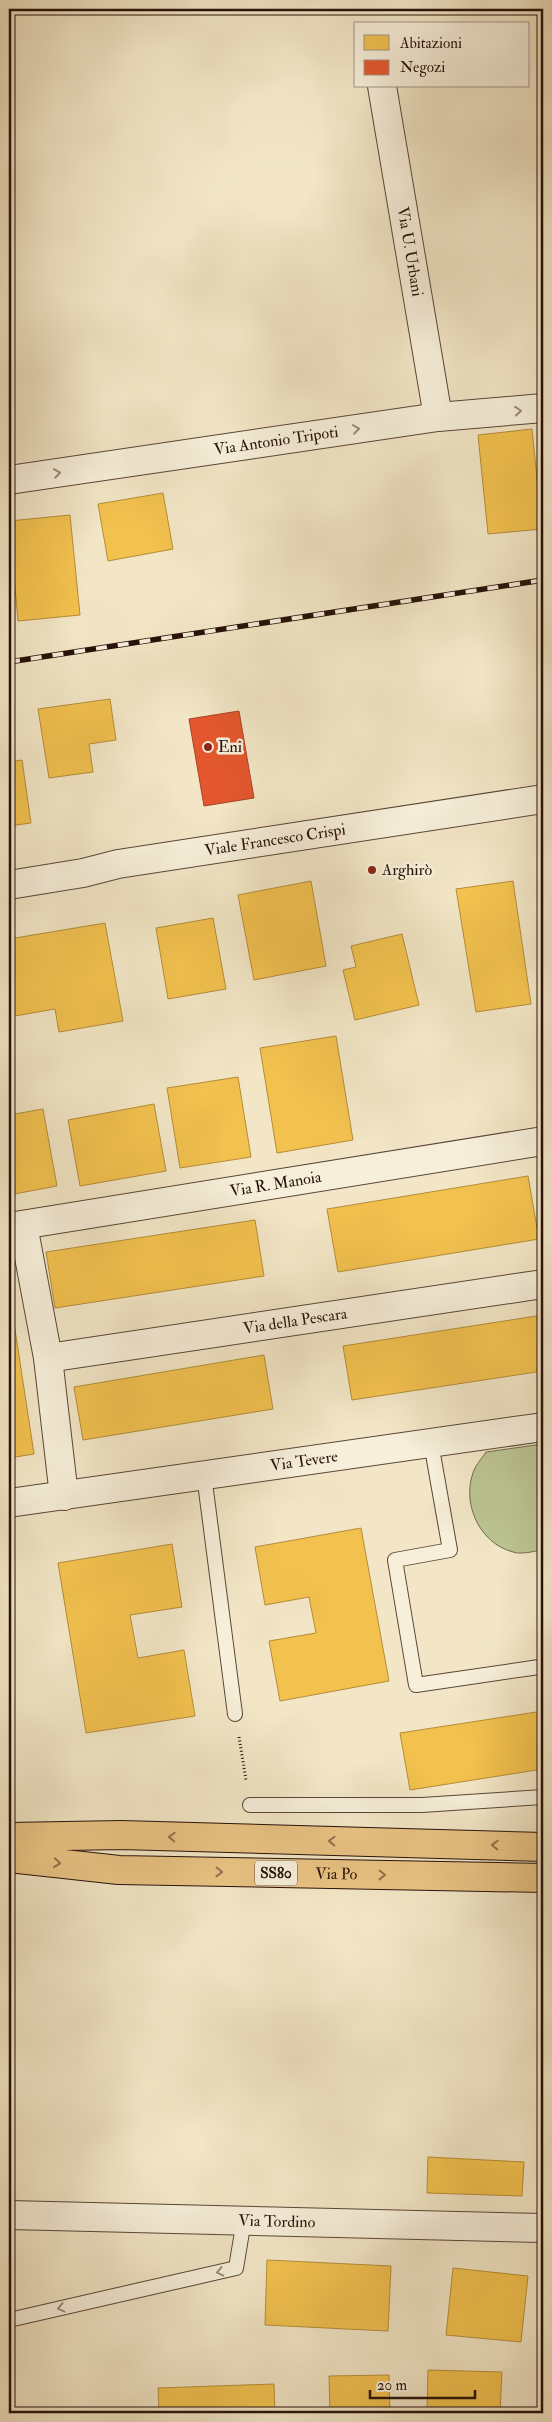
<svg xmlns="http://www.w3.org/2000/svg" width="552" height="2422" viewBox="0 0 552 2422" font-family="'IM FELL Double Pica',serif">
	<rect width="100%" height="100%" fill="#f2e6c6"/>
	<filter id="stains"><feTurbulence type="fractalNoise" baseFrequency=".004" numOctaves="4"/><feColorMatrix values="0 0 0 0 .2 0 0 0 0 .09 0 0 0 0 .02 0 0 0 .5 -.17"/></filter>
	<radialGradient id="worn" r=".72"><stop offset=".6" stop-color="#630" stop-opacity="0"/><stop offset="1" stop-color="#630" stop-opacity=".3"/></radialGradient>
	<!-- green -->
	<path fill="#bcc493" stroke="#716a4e" d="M543 1444V1550C534 1551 521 1555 513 1552 478 1543 460 1500 475 1468 478 1462 483 1457 486 1452Z"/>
	<!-- homes -->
	<g fill="#f2c14e" stroke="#b58c39">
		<polygon points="532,429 542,529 488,534 478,435"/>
		<polygon points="163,493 173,549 108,561 98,504"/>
		<polygon points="70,515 80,615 18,621 9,521"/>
		<polygon points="110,699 116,740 89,744 93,772 49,778 38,709"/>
		<polygon points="22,760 31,823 9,826 9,762"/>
		<polygon points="311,881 326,966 254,980 238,895"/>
		<polygon points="513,881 531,1004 476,1012 456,889"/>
		<polygon points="213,918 226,989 168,999 156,928"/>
		<polygon points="105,923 123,1021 59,1032 55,1009 9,1017 9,939"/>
		<polygon points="402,934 419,1005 355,1020 343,970 356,967 351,946"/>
		<polygon points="336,1036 353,1140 277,1153 260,1048"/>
		<polygon points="238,1077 251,1157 180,1168 167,1088"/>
		<polygon points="154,1104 166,1171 80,1186 68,1120"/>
		<polygon points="43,1109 57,1186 9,1195 9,1115"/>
		<polygon points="528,1176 539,1239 338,1272 327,1209"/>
		<polygon points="255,1220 264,1276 55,1308 46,1252"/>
		<polygon points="9,1290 34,1454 9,1458"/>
		<polygon points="543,1315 543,1371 352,1400 343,1346"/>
		<polygon points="264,1355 273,1409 83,1440 74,1387"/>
		<polygon points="361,1528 389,1681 280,1701 269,1641 316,1633 309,1597 265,1605 255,1547"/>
		<polygon points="172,1544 182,1607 130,1615 138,1658 184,1650 195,1716 86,1733 58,1563"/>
		<polygon points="543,1711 543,1769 410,1790 400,1733"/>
		<polygon points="428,2157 524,2162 522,2196 427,2193"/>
		<polygon points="267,2260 391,2266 388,2331 265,2325"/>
		<polygon points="453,2268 528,2276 521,2342 446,2335"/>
		<polygon points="428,2370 502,2372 500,2413 427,2413"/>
		<polygon points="389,2375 390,2413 330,2413 329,2376"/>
		<polygon points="274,2384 275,2413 159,2413 158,2388"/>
		<polygon points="95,2410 95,2413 57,2413"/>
	</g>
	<!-- shops -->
	<polygon fill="#e4572e" stroke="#ab4223" points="239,711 254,798 204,806 189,719"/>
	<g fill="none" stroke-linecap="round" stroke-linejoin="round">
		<!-- service casing -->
		<g stroke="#594638" stroke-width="16">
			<g id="service">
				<polyline points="431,1443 450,1550 395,1560 416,1685 539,1667 543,1670"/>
				<polyline points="204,1475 235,1714"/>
				<polyline points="250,1805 422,1805 543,1797"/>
				<polyline points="9,2320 236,2268 244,2220"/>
			</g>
		</g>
		<!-- minor casing -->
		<g stroke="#594638" stroke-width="30">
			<g id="minor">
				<path id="s1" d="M382 86 438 417"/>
				<path id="s2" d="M9 480 438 417 543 408"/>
				<polyline points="23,1225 48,1358 64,1496"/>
				<path id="s3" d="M9 1227 543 1141"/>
				<path id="s4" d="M48 1358 543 1284"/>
				<path id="s5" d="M9 1503 543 1427"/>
				<path id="s6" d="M9 2215 543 2228"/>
			</g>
		</g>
		<!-- tertiary casing -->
		<g stroke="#594638" stroke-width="30">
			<g id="tertiary">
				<path id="s7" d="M9 885 83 873 118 864 543 799"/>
			</g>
		</g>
		<!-- primary casing -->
		<g stroke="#261008" stroke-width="30">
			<g id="primary">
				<polyline points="9,1837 121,1835 543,1847"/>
				<path id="s8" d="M9 1858 119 1870 543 1878"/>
			</g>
		</g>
		<!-- path -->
		<polyline stroke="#261008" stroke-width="3" stroke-dasharray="1 2.5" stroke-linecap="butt" points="239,1737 246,1780"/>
		<!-- service -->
		<use href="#service" stroke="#f7efda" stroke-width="14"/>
		<!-- minor -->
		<use href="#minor" stroke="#f7efda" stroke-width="28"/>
		<!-- tertiary -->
		<use href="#tertiary" stroke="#f7efda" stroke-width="28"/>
		<!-- primary -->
		<use href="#primary" stroke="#e9c383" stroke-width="28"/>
		<!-- rail casing -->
		<g stroke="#261008" stroke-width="5.5">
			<polyline id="rail" points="9,662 543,580"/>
		</g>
		<!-- rail -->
		<use href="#rail" stroke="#f7efda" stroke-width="4" stroke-dasharray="11" stroke-linecap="butt"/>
	</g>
	<!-- one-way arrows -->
	<defs><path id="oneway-chevron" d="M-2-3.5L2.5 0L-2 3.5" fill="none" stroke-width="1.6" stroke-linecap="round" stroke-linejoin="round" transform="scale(1.25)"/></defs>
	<g stroke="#998b7c">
		<use href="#oneway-chevron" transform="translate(518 411) rotate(-5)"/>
		<use href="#oneway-chevron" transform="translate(356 429) rotate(-8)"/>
		<use href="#oneway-chevron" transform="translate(57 473) rotate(-8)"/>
		<use href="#oneway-chevron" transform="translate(220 2272) rotate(167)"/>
		<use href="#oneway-chevron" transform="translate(61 2308) rotate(167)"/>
	</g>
	<g stroke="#91724c">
		<use href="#oneway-chevron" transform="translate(172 1837) rotate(-178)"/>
		<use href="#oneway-chevron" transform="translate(332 1841) rotate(-178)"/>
		<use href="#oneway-chevron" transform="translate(495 1845) rotate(-178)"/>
		<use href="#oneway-chevron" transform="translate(57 1863) rotate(6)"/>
		<use href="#oneway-chevron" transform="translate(219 1872) rotate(1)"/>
		<use href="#oneway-chevron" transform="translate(382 1875) rotate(1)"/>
	</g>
	<!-- markers -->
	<g fill="#8f2418" stroke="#f7efda" stroke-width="2">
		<circle cx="208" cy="747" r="5"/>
		<circle cx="372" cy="870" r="5"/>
	</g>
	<g text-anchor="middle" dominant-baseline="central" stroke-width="5" stroke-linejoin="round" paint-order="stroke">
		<!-- shield labels -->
		<rect fill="#f7efda" stroke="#655347" stroke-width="1" x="255" y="1860.5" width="42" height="25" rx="4"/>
		<g font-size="15" font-weight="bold" fill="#261008">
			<text x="276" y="1873">SS80</text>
		</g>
		<!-- street labels -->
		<g font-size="16" fill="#261008" stroke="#f7efda">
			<text stroke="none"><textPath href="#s1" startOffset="168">Via U. Urbani</textPath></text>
			<text stroke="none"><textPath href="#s2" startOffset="270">Via Antonio Tripoti</textPath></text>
			<text stroke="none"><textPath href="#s7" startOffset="270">Viale Francesco Crispi</textPath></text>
			<text stroke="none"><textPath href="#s3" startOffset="270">Via R. Manoia</textPath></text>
			<text stroke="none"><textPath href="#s4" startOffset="250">Via della Pescara</textPath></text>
			<text stroke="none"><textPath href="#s5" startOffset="298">Via Tevere</textPath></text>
			<text stroke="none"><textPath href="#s8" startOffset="328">Via Po</textPath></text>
			<text stroke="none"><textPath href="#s6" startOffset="268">Via Tordino</textPath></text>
		</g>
		<!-- poi labels -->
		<g font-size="16" fill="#261008" stroke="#f7efda" text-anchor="start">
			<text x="218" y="747">Eni</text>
			<text x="382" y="870">Arghirò</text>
		</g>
	</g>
	<!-- margin -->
	<rect width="552" height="2422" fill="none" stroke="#f2e6c6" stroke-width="30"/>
	<rect x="10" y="10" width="532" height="2402" fill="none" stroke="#261008" stroke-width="2.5"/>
	<rect x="15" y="15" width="522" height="2392" fill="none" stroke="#261008"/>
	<!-- legend -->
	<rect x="354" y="22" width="175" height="65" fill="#f7efda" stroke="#a39686"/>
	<rect x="364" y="35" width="25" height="15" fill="#f2c14e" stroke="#a39686"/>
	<text x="400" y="48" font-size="15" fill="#261008">Abitazioni</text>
	<rect x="364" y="60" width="25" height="15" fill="#e4572e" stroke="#a39686"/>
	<text x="400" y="72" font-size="15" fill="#261008">Negozi</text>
	<!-- scale -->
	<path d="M370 2390v8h105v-8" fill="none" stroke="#261008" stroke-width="2.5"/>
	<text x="377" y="2390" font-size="15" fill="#261008" stroke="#f7efda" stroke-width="4" paint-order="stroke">20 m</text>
	<rect width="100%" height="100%" filter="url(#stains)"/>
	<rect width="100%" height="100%" fill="url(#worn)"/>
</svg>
